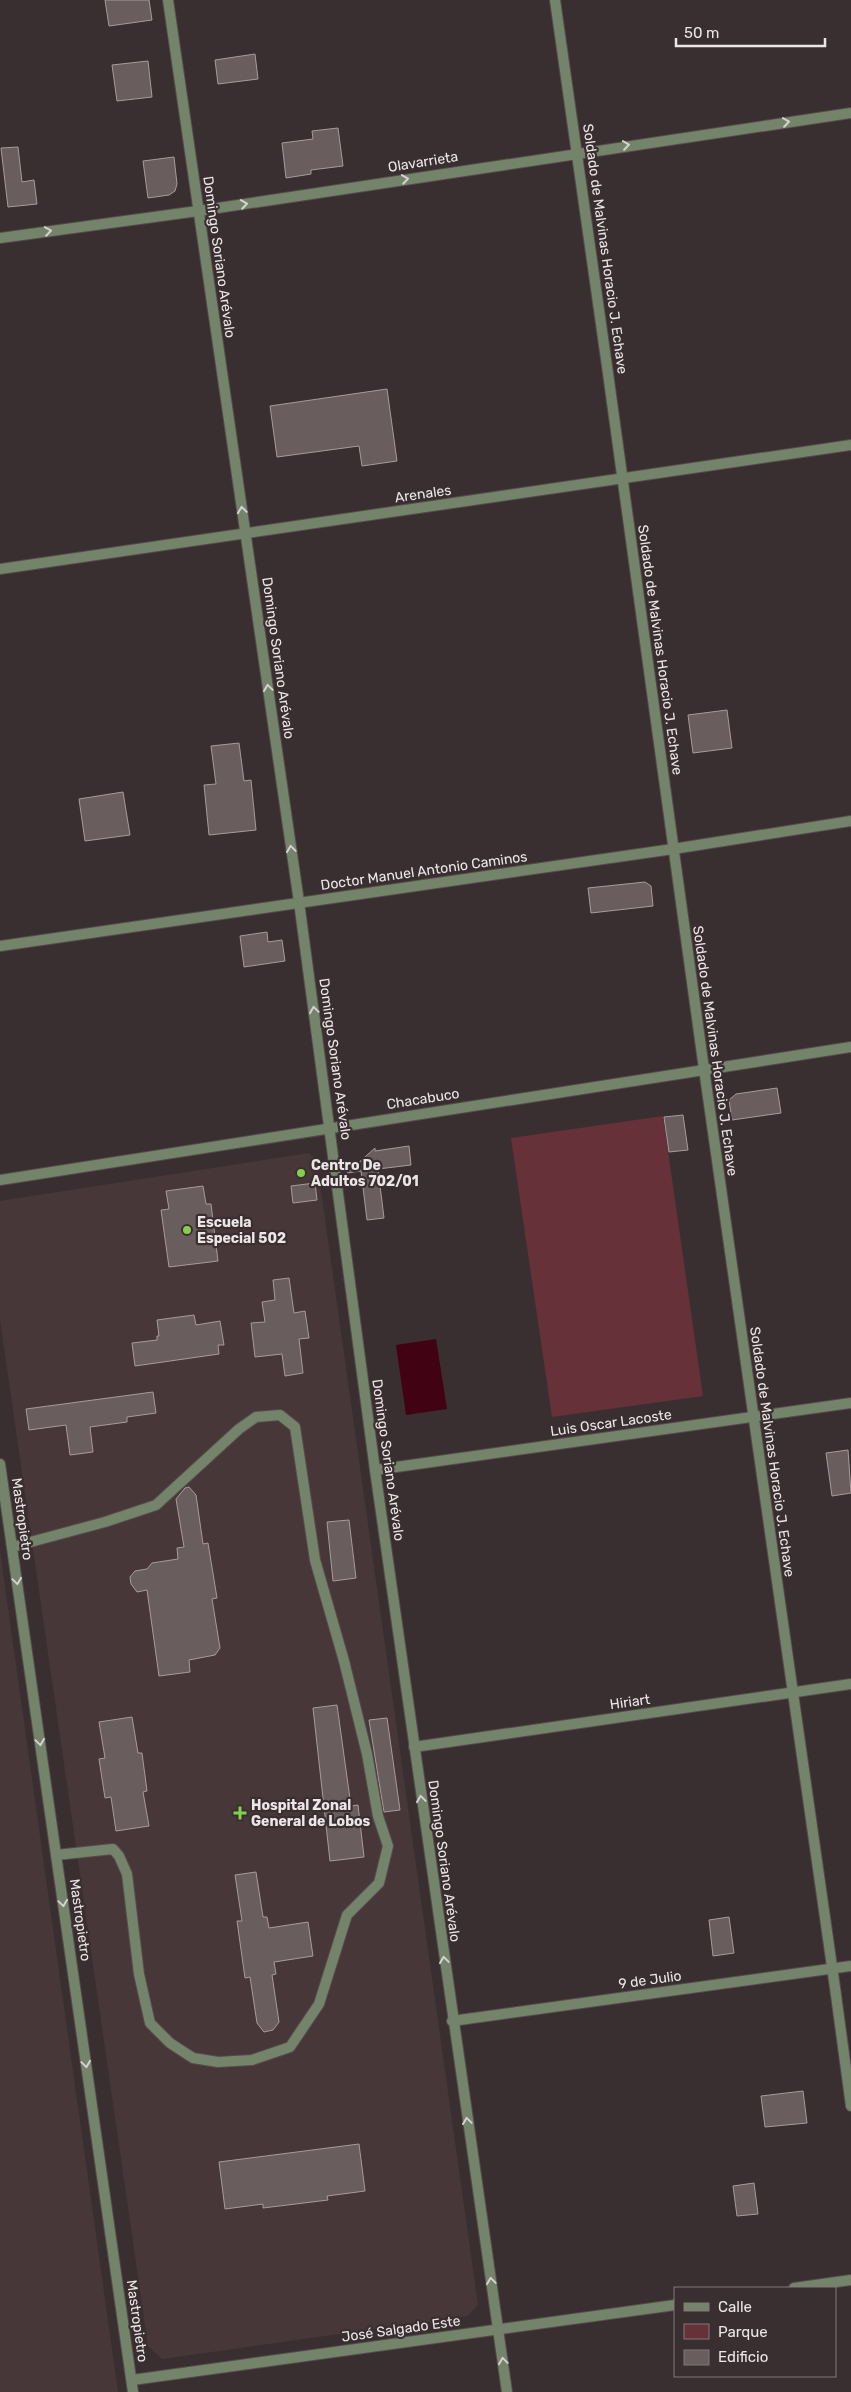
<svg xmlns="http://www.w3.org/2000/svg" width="851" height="2392" viewBox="0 0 851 2392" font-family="Rubik,sans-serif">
	<rect width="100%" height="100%" fill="#3a2f30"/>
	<!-- built -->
	<g fill="#483739">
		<polygon points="309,1153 317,1162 478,2305 467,2316 162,2359 148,2346 0,1320 0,1201"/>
		<polygon points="0,1551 118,2392 0,2392"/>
	</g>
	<!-- green -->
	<polygon fill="#673139" points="663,1116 703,1396 552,1417 511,1138"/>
	<!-- water -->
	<polygon fill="#410213" points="436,1339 447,1409 406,1415 396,1345"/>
	<!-- building -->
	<g fill="#695d5e" stroke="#a89b9c">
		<polygon points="105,0 149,0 152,20 109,26"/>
		<polygon points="255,54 258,79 218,84 215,60"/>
		<polygon points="148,61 152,97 117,101 112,65"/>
		<polygon points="338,128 343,166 311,170 311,174 286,178 282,143 313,139 312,131"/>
		<polygon points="18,147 22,182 34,180 37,204 8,207 1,148"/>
		<polygon points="174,157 177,184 175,191 169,195 148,198 143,161"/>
		<polygon points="387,389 397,461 362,466 359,446 277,457 270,406"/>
		<polygon points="727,710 732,748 693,753 688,715"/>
		<polygon points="239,743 244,781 251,780 256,830 209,835 204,785 216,784 211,746"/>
		<polygon points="123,792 130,835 85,841 79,799"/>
		<polygon points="645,882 651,886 653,906 591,913 588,888"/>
		<polygon points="267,932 268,942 282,940 285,961 244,967 240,936"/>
		<polygon points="777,1088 781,1113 732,1120 729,1100 736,1094"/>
		<polygon points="683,1115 688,1150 669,1152 664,1117"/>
		<polygon points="409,1146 411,1165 378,1169 384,1218 367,1220 361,1171 347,1173 375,1148 375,1151"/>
		<polygon points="315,1183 317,1200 293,1203 291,1186"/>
		<polygon points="203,1186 206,1204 211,1204 218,1261 169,1267 161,1210 169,1209 166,1191"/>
		<polygon points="289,1278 294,1313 305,1311 309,1338 299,1339 303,1373 285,1376 282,1354 255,1357 251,1323 265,1322 262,1302 275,1300 273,1280"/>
		<polygon points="194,1315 196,1325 220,1321 224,1345 218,1345 219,1354 135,1366 132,1343 157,1340 157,1336 159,1336 157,1320"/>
		<polygon points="153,1392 156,1413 127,1417 127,1422 90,1427 93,1452 70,1455 66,1425 29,1430 26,1409"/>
		<polygon points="848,1450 851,1493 832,1496 826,1453"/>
		<polygon points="189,1487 196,1495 203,1544 208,1543 217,1598 212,1599 220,1648 215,1655 189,1660 190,1672 159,1676 147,1590 137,1592 131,1584 130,1577 135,1571 147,1569 152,1563 178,1559 177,1548 184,1547 176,1499 185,1488"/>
		<polygon points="349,1520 356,1578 333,1581 327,1522"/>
		<polygon points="337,1705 351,1806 358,1805 364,1857 330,1861 313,1708"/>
		<polygon points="132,1717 138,1753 142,1753 147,1791 143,1792 149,1826 116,1831 111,1797 105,1798 99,1759 105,1758 99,1722"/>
		<polygon points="387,1718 400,1810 384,1812 369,1720"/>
		<polygon points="256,1872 263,1917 267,1917 269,1928 308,1922 313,1956 274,1962 276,1974 272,1975 279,2022 273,2030 264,2032 257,2023 250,1977 245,1978 237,1921 242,1921 235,1875"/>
		<polygon points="729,1917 734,1953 713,1956 709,1920"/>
		<polygon points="803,2091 807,2123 765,2127 761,2096"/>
		<polygon points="359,2144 365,2191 327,2196 328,2200 263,2208 263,2204 225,2209 219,2162"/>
		<polygon points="754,2183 758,2214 737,2216 733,2186"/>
	</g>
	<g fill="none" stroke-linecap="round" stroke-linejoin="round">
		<!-- service casing -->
		<g stroke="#574c4d" stroke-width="12">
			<polyline id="service" points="12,1547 105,1522 156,1505 239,1429 256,1417 280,1415 295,1427 315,1560 344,1661 367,1754 378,1816 388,1846 379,1883 347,1915 319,2004 290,2047 252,2060 218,2062 193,2058 170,2043 150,2023 139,1974 127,1874 119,1856 113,1849 56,1855"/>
		</g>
		<!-- minor casing -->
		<g stroke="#574c4d" stroke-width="12">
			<g id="minor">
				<polyline points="168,0 299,902 375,1470 507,2392"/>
				<path d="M555 0C607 356 654 713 704 1069 752 1415 805 1760 851 2106"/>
				<polyline points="0,238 198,211 851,113"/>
				<polyline points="0,569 851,445"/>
				<polyline points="0,946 673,849 851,821"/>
				<polyline points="0,1180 851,1047"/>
				<polyline points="0,1464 133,2392"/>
				<polyline points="375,1470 851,1403"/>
				<polyline points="414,1747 851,1684"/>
				<polyline points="452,2021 851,1966"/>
				<polyline points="794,2288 851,2280"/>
				<polyline points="132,2380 675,2305"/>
			</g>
		</g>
		<!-- service -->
		<use href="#service" stroke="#74846b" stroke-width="10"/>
		<!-- minor -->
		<use href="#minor" stroke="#74846b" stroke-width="10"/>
	</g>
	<!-- one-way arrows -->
	<defs><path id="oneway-chevron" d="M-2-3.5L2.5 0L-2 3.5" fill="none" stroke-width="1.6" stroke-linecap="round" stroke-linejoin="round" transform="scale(1.25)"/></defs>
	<g stroke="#d5d2ce">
		<use href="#oneway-chevron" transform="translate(786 122) rotate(-8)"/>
		<use href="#oneway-chevron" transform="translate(626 145) rotate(-8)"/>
		<use href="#oneway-chevron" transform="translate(405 179) rotate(-9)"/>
		<use href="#oneway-chevron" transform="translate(244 204) rotate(-9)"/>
		<use href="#oneway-chevron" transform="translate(48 231) rotate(-8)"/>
		<use href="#oneway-chevron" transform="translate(242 510) rotate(-98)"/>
		<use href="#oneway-chevron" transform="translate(268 688) rotate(-98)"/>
		<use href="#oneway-chevron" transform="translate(291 849) rotate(-98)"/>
		<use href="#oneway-chevron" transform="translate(314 1010) rotate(-98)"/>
		<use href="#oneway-chevron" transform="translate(17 1581) rotate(82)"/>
		<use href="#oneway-chevron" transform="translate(40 1742) rotate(82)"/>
		<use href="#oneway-chevron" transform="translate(421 1799) rotate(-98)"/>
		<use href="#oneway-chevron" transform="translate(63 1903) rotate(82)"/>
		<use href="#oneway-chevron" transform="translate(444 1960) rotate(-98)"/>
		<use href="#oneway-chevron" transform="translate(86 2064) rotate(82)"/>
		<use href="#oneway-chevron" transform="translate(467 2121) rotate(-98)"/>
		<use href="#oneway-chevron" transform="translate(491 2281) rotate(-98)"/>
		<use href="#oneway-chevron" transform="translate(503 2361) rotate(-98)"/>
	</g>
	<!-- markers -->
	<g fill="#85cf4c" stroke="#3a2f30" stroke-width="2">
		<circle cx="301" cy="1173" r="5"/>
		<circle cx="187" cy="1230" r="5"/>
		<path d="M237.5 1805.5h5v5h5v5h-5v5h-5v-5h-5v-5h5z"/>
	</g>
	<g text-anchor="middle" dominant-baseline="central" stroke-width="4.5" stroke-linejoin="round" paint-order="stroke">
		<!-- street labels -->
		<g font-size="14" fill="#ede6e7" stroke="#3a2f30">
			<text transform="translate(423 162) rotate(-9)">Olavarrieta</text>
			<text transform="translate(605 249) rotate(82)">Soldado de Malvinas Horacio J. Echave</text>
			<text transform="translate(219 257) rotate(82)">Domingo Soriano Arévalo</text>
			<text transform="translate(423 494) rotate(-8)">Arenales</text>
			<text transform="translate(660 650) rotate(82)">Soldado de Malvinas Horacio J. Echave</text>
			<text transform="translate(278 658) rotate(82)">Domingo Soriano Arévalo</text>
			<text transform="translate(424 871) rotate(-8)">Doctor Manuel Antonio Caminos</text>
			<text transform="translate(715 1051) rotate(82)">Soldado de Malvinas Horacio J. Echave</text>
			<text transform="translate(335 1059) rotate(82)">Domingo Soriano Arévalo</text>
			<text transform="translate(423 1099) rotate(-9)">Chacabuco</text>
			<text transform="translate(611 1423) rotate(-8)">Luis Oscar Lacoste</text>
			<text transform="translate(772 1452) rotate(82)">Soldado de Malvinas Horacio J. Echave</text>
			<text transform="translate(388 1460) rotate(82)">Domingo Soriano Arévalo</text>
			<text transform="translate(22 1519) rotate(82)">Mastropietro</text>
			<text transform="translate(630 1702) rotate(-8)">Hiriart</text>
			<text transform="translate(444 1861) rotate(82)">Domingo Soriano Arévalo</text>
			<text transform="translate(80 1920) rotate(82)">Mastropietro</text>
			<text transform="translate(650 1980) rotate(-8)">9 de Julio</text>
			<text transform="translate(137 2321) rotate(82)">Mastropietro</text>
			<text transform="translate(401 2329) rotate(-8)">José Salgado Este</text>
		</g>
		<!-- poi labels -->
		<g font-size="14" font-weight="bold" fill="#ede6e7" stroke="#3a2f30" text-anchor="start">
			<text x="311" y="1165">Centro De<tspan x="311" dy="16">Adultos 702/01</tspan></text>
			<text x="197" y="1222">Escuela<tspan x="197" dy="16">Especial 502</tspan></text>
			<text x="251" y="1805">Hospital Zonal<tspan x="251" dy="16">General de Lobos</tspan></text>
		</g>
	</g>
	<!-- legend -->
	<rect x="674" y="2287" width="162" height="90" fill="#3a2f30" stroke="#827879"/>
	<rect x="684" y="2303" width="25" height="8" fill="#74846b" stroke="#827879"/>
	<text x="718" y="2312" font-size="15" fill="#ede6e7">Calle</text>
	<rect x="684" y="2324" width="25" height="15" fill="#673139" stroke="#827879"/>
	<text x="718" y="2337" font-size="15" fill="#ede6e7">Parque</text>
	<rect x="684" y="2350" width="25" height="15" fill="#695d5e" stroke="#827879"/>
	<text x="718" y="2362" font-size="15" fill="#ede6e7">Edificio</text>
	<!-- scale -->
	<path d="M676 38v8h149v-8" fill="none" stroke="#ede6e7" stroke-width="2.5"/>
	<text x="684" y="38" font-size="15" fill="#ede6e7" stroke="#3a2f30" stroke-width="4" paint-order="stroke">50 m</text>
</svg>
